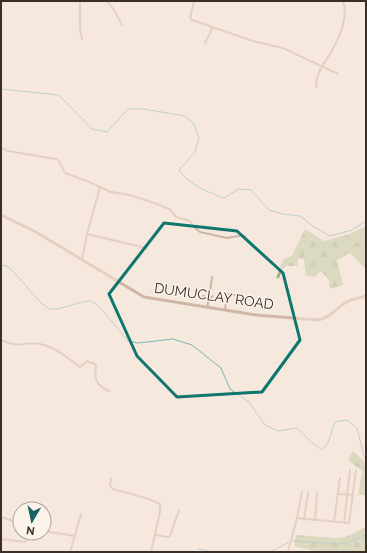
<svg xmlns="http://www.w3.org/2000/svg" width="367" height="553" viewBox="0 0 367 553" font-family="Raleway,sans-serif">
	<defs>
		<pattern id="forest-firs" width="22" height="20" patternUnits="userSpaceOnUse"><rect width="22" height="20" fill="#bbc79b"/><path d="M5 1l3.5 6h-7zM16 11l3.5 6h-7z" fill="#a2ab86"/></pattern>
	</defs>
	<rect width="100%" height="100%" fill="#f5e8dd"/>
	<!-- forest -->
	<g fill="url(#forest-firs)">
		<polygon points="366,226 366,269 350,253 337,260 343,285 330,289 329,280 321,271 314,277 306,275 304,259 298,259 297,266 286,266 282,270 279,279 276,278 283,259 292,256 305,229 324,241 350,234"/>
		<polygon points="353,451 366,463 366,495 358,495 362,471 348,460"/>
		<polygon points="366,527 366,552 319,552 294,546 296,535 336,538 345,537"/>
	</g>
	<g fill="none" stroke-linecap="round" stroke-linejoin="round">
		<!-- stream -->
		<g stroke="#78b6b4" stroke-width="1">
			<path d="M1 89 59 95 92 129 107 132 128 109H143L185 116 194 124 199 138 195 152 179 170C189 185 208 192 224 198L239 189 251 190 269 210 282 214 300 216 313 226 330 236 352 230 366 221"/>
			<polyline points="1,266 5,265 12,270 41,303 50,309 58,309 82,302 90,301 98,305 128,341 138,343 173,339 192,345 221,368 230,389 248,401 265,425 278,431 297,428 311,442 322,450 328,443 335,422 347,420 357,428 364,456 366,458"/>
			<polyline points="292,541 337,544 347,543 366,535"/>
			<polyline points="198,549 213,552"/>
			<polyline points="271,552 289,542"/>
		</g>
		<!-- minor -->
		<g stroke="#cfb6a7" stroke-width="2">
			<polyline points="80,1 80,29 82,39"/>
			<polyline points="107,1 114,10 122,25"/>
			<polyline points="194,1 190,18 192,20 253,41 283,48 338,74"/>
			<polyline points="205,43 213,27"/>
			<path d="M316 87C316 73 323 65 330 54 339 39 349 18 343 1"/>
			<polyline points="1,148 8,151 56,159 59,161 65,173 87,181 111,192 130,195 157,204 171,210 176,217 190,221 196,229 200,232 227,238 238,236 246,236"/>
			<polyline points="87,234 146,248"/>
			<polyline points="82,259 87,234 100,187"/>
			<polyline points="203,296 209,297"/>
			<polyline points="209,299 212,277"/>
			<polyline points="207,307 209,299 213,296"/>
			<polyline points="225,310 227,294 236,295"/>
			<path d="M1 340C19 349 24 341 40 344 56 347 67 358 80 367L87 361 95 364 96 366C94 380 96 385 109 391"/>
			<polyline points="111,478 110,485 113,489 146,498 160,504 160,512 151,552"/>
			<polyline points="338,494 353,495"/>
			<polyline points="33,509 34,508"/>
			<polyline points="1,517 20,523"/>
			<polyline points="297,518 349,523 356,470"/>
			<polyline points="304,520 308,493"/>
			<polyline points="315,520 317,493"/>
			<polyline points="334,522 340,478"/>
			<polyline points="344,523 350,470"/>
			<polyline points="44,531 75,536"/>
			<polyline points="155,535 168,537 170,536 179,510"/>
			<polyline points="1,539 26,542 28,533"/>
			<polyline points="70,552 81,514"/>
			<polyline points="288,552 297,518 302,492"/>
		</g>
		<!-- tertiary -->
		<path stroke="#cfb6a7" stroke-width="3" d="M1 215 36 232 144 297 256 315 318 320C330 318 335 309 345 303 351 299 359 298 366 296"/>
	</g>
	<!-- marked area -->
	<path d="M0 0H367V553H0ZM164 223 237 231 283 273 300 340 262 392 177 397 137 356 109 294Z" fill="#f5e8dd" fill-opacity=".55" fill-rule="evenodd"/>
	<path fill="none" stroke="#0f766e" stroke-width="3" stroke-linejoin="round" d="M164 223 237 231 283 273 300 340 262 392 177 397 137 356 109 294Z"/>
	<g text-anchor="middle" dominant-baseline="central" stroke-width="3" stroke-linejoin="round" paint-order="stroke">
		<!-- street labels -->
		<g font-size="14" fill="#3b2d28" stroke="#fcf3eb">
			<text transform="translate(214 296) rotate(8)">DUMUCLAY ROAD</text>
		</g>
	</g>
	<!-- border -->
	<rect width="367" height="553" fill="none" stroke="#3b2d28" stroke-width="4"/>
	<!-- north arrow -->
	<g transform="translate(32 521) rotate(189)"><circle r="19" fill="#fcf3eb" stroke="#afa49d"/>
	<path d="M0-3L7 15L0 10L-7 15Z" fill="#186261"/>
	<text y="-6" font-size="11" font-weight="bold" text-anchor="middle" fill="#3b2d28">N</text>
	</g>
</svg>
